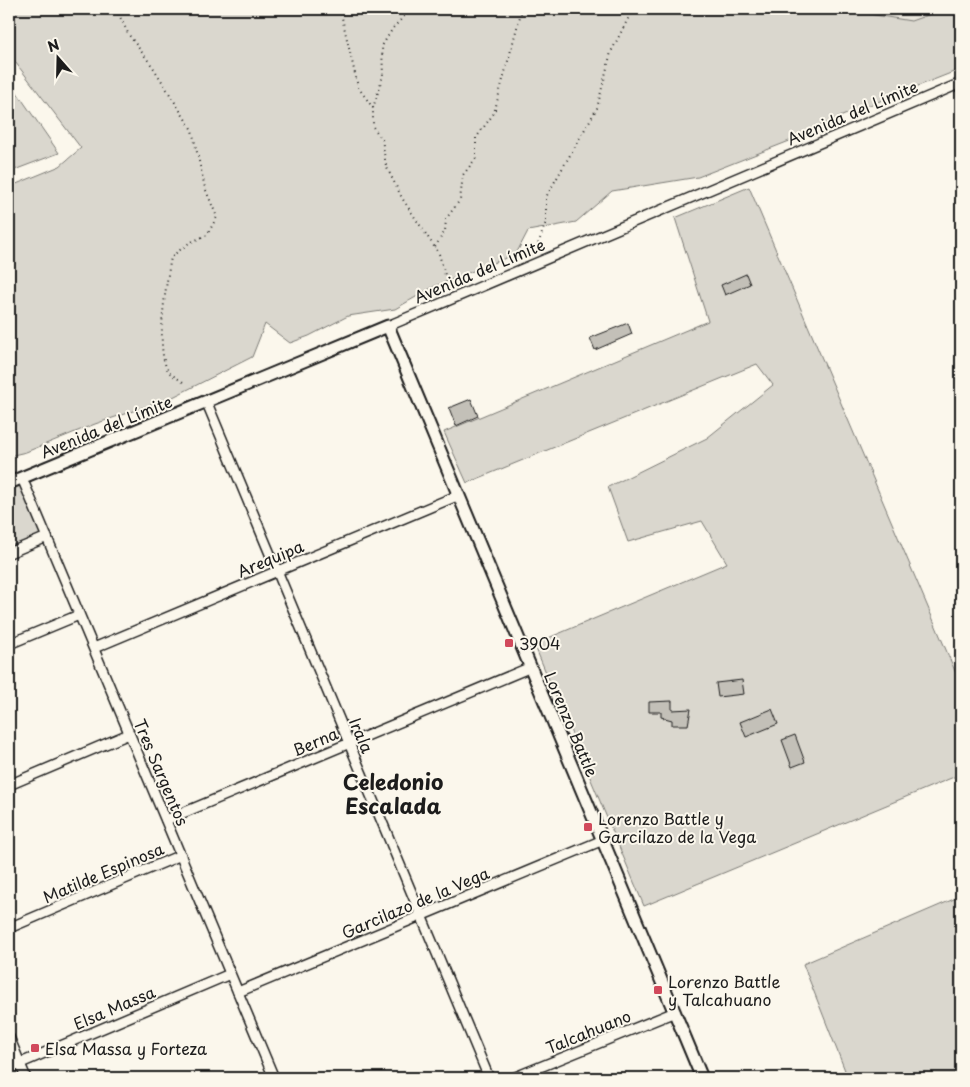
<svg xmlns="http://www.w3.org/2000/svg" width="970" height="1087" viewBox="0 0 970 1087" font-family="'Playpen Sans',sans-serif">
	<rect width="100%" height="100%" fill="#fbf7ec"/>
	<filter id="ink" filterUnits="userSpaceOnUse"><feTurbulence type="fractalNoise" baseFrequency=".02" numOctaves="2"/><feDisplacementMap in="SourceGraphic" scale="10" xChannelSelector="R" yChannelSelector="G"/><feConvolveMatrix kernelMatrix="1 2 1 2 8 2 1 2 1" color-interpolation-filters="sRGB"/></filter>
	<g filter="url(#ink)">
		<!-- built -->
		<polygon fill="#eae6dc" points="866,9 938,9 940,11 911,21 869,14"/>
		<!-- green -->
		<g fill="#dad7ce" stroke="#7b7a75">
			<polygon points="9,9 866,9 869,14 911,21 939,11 938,9 961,9 961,69 837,118 792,140 698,177 612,191 576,222 528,231 516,254 435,286 395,309 348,316 309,336 290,343 265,324 252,357 171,398 95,424 26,452 9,456 9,187 60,166 81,148 9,54"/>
			<polygon points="9,81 59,153 9,172"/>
			<polygon points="749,187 961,685 961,774 644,906 534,644 727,563 702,521 628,542 608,487 707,438 773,385 757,364 467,483 444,432 708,321 675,218"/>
			<polygon points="22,478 47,537 9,553 9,483"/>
			<polygon points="961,896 961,1078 848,1078 803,964"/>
		</g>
		<!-- building -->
		<g fill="#c3c0b8" stroke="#1c1c1c">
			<polygon points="746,274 750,284 725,295 721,285"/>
			<polygon points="628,323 632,334 595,350 590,338"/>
			<polygon points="471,399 478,416 456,426 449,408"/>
			<polygon points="742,680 744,694 718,697 716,683"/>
			<polygon points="672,701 672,710 691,709 688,725 672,725 672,720 661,717 661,712 649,712 649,702"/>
			<polygon points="772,709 778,724 746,737 740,722"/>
			<polygon points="795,735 805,762 792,767 782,740"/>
		</g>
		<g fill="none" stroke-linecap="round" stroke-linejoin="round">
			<!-- minor casing -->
			<g stroke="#1c1c1c" stroke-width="12">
				<g id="minor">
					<polyline points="388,326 961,83"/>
					<polyline points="207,403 489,1078"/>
					<polyline points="22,478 274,1078"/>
					<polyline points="9,553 47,537"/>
					<polyline points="9,644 79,615"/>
					<polyline points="94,648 459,495"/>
					<polyline points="9,785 129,734"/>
					<polyline points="166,820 531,667"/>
					<polyline points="9,928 181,855"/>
					<polyline points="238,992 603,840"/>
					<polyline points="9,1037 26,1078"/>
					<polyline points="9,1068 230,974"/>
					<polyline points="513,1078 675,1012"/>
				</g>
			</g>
			<!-- tertiary casing -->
			<g stroke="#1c1c1c" stroke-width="15">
				<polyline id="tertiary" points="9,483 388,326 702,1078"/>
			</g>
			<!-- path -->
			<g stroke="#1c1c1c" stroke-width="2" stroke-dasharray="1 4" stroke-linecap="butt">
				<path d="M116 9 129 35 153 67 192 130 205 188 217 217 207 235 189 243 171 257C167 281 153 355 170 373 174 377 181 380 186 384"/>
				<polyline points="340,9 358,87 373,108"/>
				<polyline points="411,9 393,28 382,46 383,76 373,108 373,127 382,139 386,166 402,198 439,254 445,275"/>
				<polyline points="435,247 445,231 446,219 460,200 463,175 476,158 476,138 494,113 522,9"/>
				<polyline points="530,256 537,247 546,222 546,197 597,108 611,52 633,9"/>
			</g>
			<!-- minor -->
			<use href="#minor" stroke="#fbf7ec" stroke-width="9"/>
			<!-- tertiary -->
			<use href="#tertiary" stroke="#fbf7ec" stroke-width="11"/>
		</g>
	</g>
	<!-- markers -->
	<g fill="#d1495b" stroke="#fbf7ec" stroke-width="2">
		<rect x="504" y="638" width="10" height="10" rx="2.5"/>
		<rect x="583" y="822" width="10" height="10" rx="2.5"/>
		<rect x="653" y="985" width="10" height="10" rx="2.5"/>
		<rect x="30" y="1043" width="10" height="10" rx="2.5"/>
	</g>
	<g text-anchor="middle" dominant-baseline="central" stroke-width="4" stroke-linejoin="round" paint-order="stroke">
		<!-- street labels -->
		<g font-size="16" fill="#1c1c1c" stroke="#fbf7ec">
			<text transform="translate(852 112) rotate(-23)">Avenida del Límite</text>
			<text transform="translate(479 270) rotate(-23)">Avenida del Límite</text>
			<text transform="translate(106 426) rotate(-22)">Avenida del Límite</text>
			<text transform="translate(270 558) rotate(-23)">Arequipa</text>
			<text transform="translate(572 724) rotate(67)">Lorenzo Battle</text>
			<text transform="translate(362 735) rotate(67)">Irala</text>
			<text transform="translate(315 741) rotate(-23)">Berna</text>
			<text transform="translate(162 772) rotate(67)">Tres Sargentos</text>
			<text transform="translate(103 872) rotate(-23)">Matilde Espinosa</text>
			<text transform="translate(415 902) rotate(-23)">Garcilazo de la Vega</text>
			<text transform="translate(114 1007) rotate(-23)">Elsa Massa</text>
			<text transform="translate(588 1031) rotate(-22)">Talcahuano</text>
		</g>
		<!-- poi labels -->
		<g font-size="16" fill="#1c1c1c" stroke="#fbf7ec" text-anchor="start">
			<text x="519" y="643">3904</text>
			<text x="598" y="818">Lorenzo Battle y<tspan x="598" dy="18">Garcilazo de la Vega</tspan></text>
			<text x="668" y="981">Lorenzo Battle<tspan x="668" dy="18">y Talcahuano</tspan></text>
			<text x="45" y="1048">Elsa Massa y Forteza</text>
		</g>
		<!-- district labels -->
		<g font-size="21" font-weight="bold" fill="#1c1c1c" stroke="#fbf7ec">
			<text x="393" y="781">Celedonio<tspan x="393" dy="24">Escalada</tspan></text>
		</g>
	</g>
	<!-- margin -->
	<rect width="970" height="1087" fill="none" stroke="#fbf7ec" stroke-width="30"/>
	<rect x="15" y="15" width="940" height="1057" fill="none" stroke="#1c1c1c" stroke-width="2" filter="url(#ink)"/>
	<!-- north arrow -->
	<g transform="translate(58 58) rotate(340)" stroke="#fbf7ec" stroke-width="4" paint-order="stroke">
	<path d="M0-4L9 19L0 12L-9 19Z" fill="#1c1c1c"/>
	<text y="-8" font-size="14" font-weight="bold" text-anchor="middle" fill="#1c1c1c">N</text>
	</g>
</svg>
